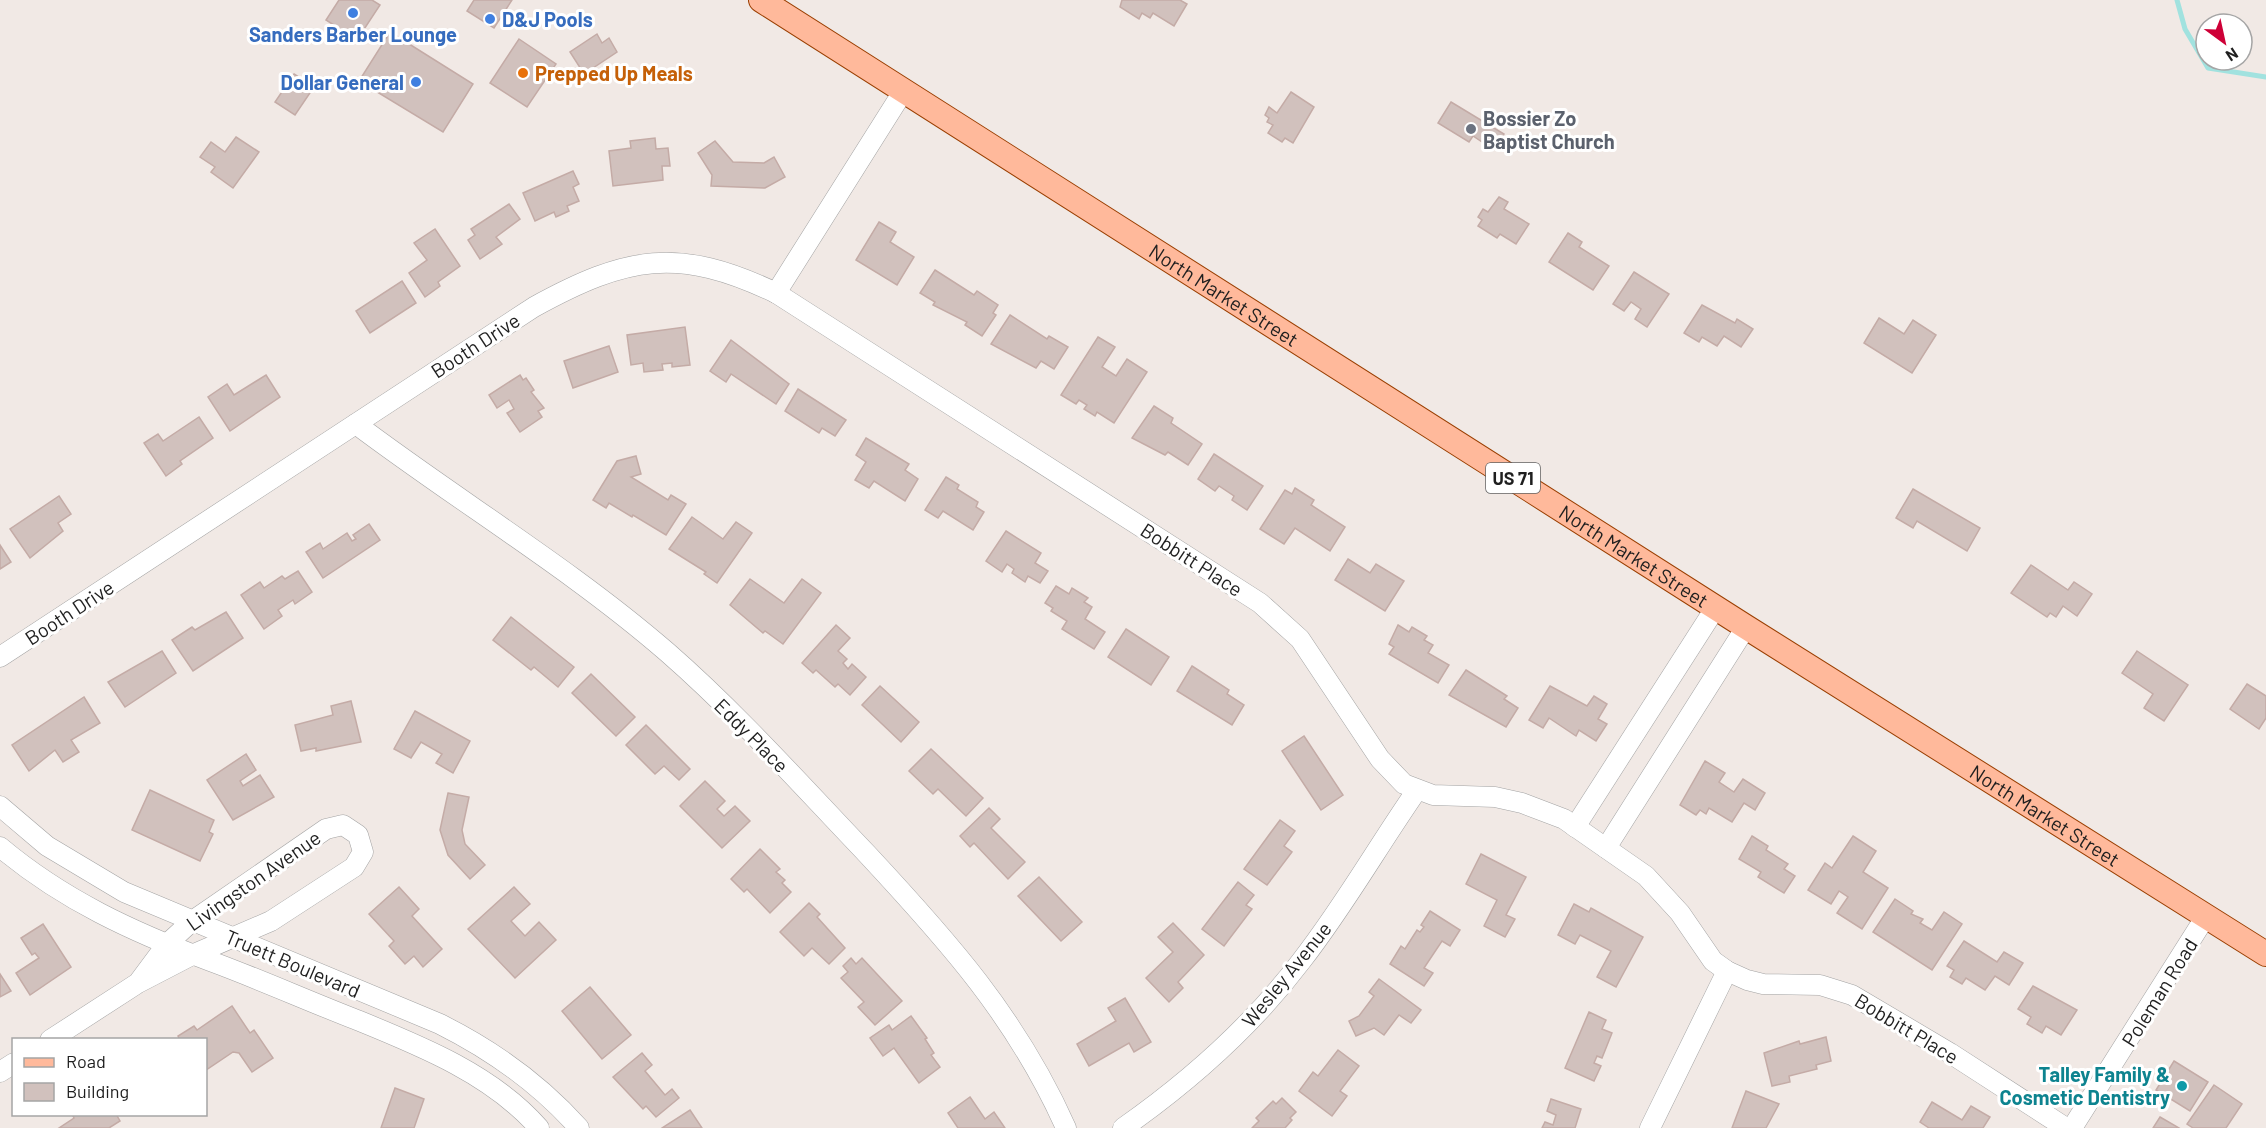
<svg xmlns="http://www.w3.org/2000/svg" width="2266" height="1128" viewBox="0 0 2266 1128" font-family="Barlow,sans-serif">
	<rect width="100%" height="100%" fill="#f1e9e5"/>
	<g fill="none" stroke-linecap="round" stroke-linejoin="round">
		<!-- stream -->
		<polyline stroke="#a1e2df" stroke-width="5" points="2177,0 2185,29 2208,68 2266,77"/>
	</g>
	<!-- building -->
	<g fill="#d1c1bd" stroke="#c4aba6" stroke-width="1.5">
		<polygon points="339,0 372,0 380,5 357,40 326,20"/>
		<polygon points="474,0 512,0 494,28 467,11"/>
		<polygon points="1122,0 1180,0 1187,4 1174,26 1153,13 1150,18 1142,13 1139,19 1120,7"/>
		<polygon points="390,32 473,84 443,132 359,81"/>
		<polygon points="597,34 602,43 609,38 617,52 584,74 570,52"/>
		<polygon points="519,39 556,64 527,107 490,83"/>
		<polygon points="294,74 314,87 295,115 275,102"/>
		<polygon points="1291,92 1314,107 1293,143 1285,138 1282,142 1268,133 1273,125 1267,122 1269,118 1265,115 1269,107 1277,113"/>
		<polygon points="1451,102 1504,134 1494,150 1473,136 1469,142 1438,123"/>
		<polygon points="236,137 259,152 233,188 211,172 215,167 200,157 211,142 225,152"/>
		<polygon points="655,138 656,149 668,148 670,166 662,166 663,180 613,186 609,151 631,148 630,141"/>
		<polygon points="715,141 733,162 764,163 774,157 785,177 765,188 711,186 712,175 698,153"/>
		<polygon points="573,171 579,184 573,187 579,201 567,206 569,211 556,217 554,212 535,221 523,193"/>
		<polygon points="1499,197 1508,202 1504,209 1529,224 1516,244 1500,234 1497,238 1478,226 1482,220 1478,217 1483,209 1488,212"/>
		<polygon points="509,204 520,219 496,237 502,244 480,259 468,240 475,235 471,229"/>
		<polygon points="879,222 896,232 890,242 914,257 897,285 856,260"/>
		<polygon points="435,229 460,266 438,282 440,286 425,297 409,273 427,260 414,243"/>
		<polygon points="1568,233 1582,242 1579,247 1609,266 1593,290 1549,262"/>
		<polygon points="935,270 974,295 977,291 998,305 993,313 996,315 982,336 965,325 967,322 933,305 935,302 920,293"/>
		<polygon points="1634,272 1669,294 1647,327 1635,319 1641,309 1631,302 1624,311 1613,304"/>
		<polygon points="402,281 416,303 370,333 356,311"/>
		<polygon points="1702,305 1735,323 1737,319 1753,329 1741,347 1724,336 1717,346 1702,337 1699,342 1684,333"/>
		<polygon points="1010,315 1047,339 1049,336 1068,347 1054,369 1041,361 1036,368 991,344"/>
		<polygon points="1879,318 1904,334 1913,320 1936,335 1912,373 1864,343"/>
		<polygon points="685,327 690,365 672,367 672,363 662,364 663,370 644,372 643,363 631,365 627,335"/>
		<polygon points="1098,337 1115,347 1102,367 1116,376 1127,359 1147,372 1114,423 1097,412 1095,416 1084,409 1087,405 1079,400 1076,404 1061,395"/>
		<polygon points="731,340 789,384 776,404 731,374 726,382 710,371"/>
		<polygon points="609,346 618,372 573,388 564,361"/>
		<polygon points="266,375 280,397 230,431 208,397 227,384 234,395"/>
		<polygon points="520,375 523,380 526,378 534,390 531,392 544,408 538,411 542,417 520,432 507,413 514,409 509,400 497,408 489,395"/>
		<polygon points="798,389 846,420 835,436 822,428 819,433 785,411"/>
		<polygon points="1154,406 1173,418 1171,423 1202,444 1188,465 1168,452 1165,455 1132,438"/>
		<polygon points="199,417 213,438 180,461 182,464 166,476 144,443 158,434 163,441"/>
		<polygon points="866,438 909,464 905,470 918,479 905,501 874,481 869,488 855,480 866,462 856,455"/>
		<polygon points="1214,454 1263,486 1247,510 1232,500 1234,496 1219,486 1215,491 1198,479"/>
		<polygon points="636,456 641,474 631,477 668,500 671,495 686,504 666,535 633,515 632,517 609,503 606,508 593,500 617,461"/>
		<polygon points="946,477 959,485 957,489 978,502 976,507 984,512 973,530 943,511 938,518 925,510"/>
		<polygon points="1295,488 1314,500 1311,505 1345,527 1330,551 1295,528 1284,544 1260,529 1285,490 1292,494"/>
		<polygon points="1913,489 1980,528 1967,551 1917,521 1913,528 1896,518"/>
		<polygon points="59,496 71,514 58,523 63,531 30,558 10,529"/>
		<polygon points="692,517 723,539 736,522 752,533 717,583 704,574 706,572 669,549"/>
		<polygon points="369,524 380,540 323,578 306,552 320,543 323,549 347,533 352,541 356,539 353,535"/>
		<polygon points="1006,531 1041,553 1035,563 1048,571 1040,583 1028,576 1025,582 1012,573 1014,569 1007,564 1002,572 986,561"/>
		<polygon points="0,545 11,562 0,569"/>
		<polygon points="1348,559 1370,573 1376,564 1404,581 1385,611 1335,580"/>
		<polygon points="2031,565 2068,590 2074,582 2092,594 2077,616 2063,606 2056,617 2050,613 2047,617 2011,593"/>
		<polygon points="298,571 312,592 295,604 293,600 278,610 282,616 264,629 241,595 260,582 264,588 282,576 285,579"/>
		<polygon points="750,579 784,603 802,579 821,593 783,644 765,631 763,633 730,605"/>
		<polygon points="1056,586 1069,594 1072,588 1088,598 1084,602 1092,607 1085,619 1105,632 1094,649 1062,629 1067,621 1051,611 1053,608 1045,603"/>
		<polygon points="226,612 243,638 193,671 172,640 192,627 195,630"/>
		<polygon points="511,617 574,667 558,687 534,667 531,670 493,640"/>
		<polygon points="836,625 850,638 838,651 847,659 843,663 848,669 852,664 866,677 850,695 838,684 835,687 816,670 813,673 802,663"/>
		<polygon points="1398,625 1409,632 1412,627 1427,636 1424,640 1433,645 1428,653 1449,665 1438,683 1389,654 1394,647 1389,644"/>
		<polygon points="1126,629 1169,657 1151,685 1108,657"/>
		<polygon points="162,651 176,673 125,707 108,682"/>
		<polygon points="2137,651 2188,685 2164,721 2144,708 2153,694 2122,673"/>
		<polygon points="1192,666 1229,690 1227,694 1244,705 1232,725 1177,691"/>
		<polygon points="1466,670 1507,696 1504,699 1518,708 1506,727 1449,695"/>
		<polygon points="591,674 635,717 616,736 572,693"/>
		<polygon points="2247,684 2266,696 2266,718 2259,729 2230,709"/>
		<polygon points="880,686 919,722 901,742 862,705"/>
		<polygon points="1550,686 1587,706 1594,696 1607,704 1598,719 1607,724 1596,741 1579,730 1576,736 1549,718 1543,728 1529,720"/>
		<polygon points="84,697 100,723 71,740 79,752 63,762 55,750 29,771 12,745"/>
		<polygon points="351,701 361,742 316,751 316,748 301,751 295,725 333,715 331,706"/>
		<polygon points="415,711 470,741 453,773 436,763 442,754 421,742 411,758 394,749"/>
		<polygon points="646,725 690,769 679,780 664,766 655,774 626,745"/>
		<polygon points="1304,736 1343,795 1321,810 1282,751"/>
		<polygon points="931,749 983,798 966,816 938,789 933,794 909,771"/>
		<polygon points="246,754 256,770 240,781 243,786 260,775 274,797 233,820 207,780"/>
		<polygon points="1705,761 1725,773 1719,782 1734,792 1743,779 1765,793 1755,810 1744,803 1732,822 1709,808 1706,814 1700,810 1696,815 1680,805"/>
		<polygon points="705,781 725,801 717,809 724,816 735,806 750,821 722,848 680,806"/>
		<polygon points="150,790 214,820 209,832 213,834 200,861 132,830"/>
		<polygon points="448,793 469,797 462,830 465,844 485,865 470,879 448,855 440,830"/>
		<polygon points="989,808 1000,819 991,828 1025,862 1008,879 974,843 970,847 960,836"/>
		<polygon points="1280,820 1295,831 1284,846 1292,852 1267,885 1244,869"/>
		<polygon points="1752,836 1768,846 1766,850 1788,864 1784,869 1795,876 1784,893 1758,877 1761,872 1739,859"/>
		<polygon points="1853,836 1876,851 1863,872 1888,888 1862,929 1837,913 1848,897 1839,891 1831,904 1808,890 1825,863 1832,868"/>
		<polygon points="760,849 780,869 776,872 785,880 782,883 791,892 770,913 747,889 744,892 731,879"/>
		<polygon points="1481,854 1526,877 1506,915 1515,919 1505,937 1484,926 1497,900 1466,884"/>
		<polygon points="1039,877 1082,922 1061,941 1018,896"/>
		<polygon points="1238,882 1254,895 1246,905 1252,909 1224,946 1202,929"/>
		<polygon points="399,887 419,909 412,916 442,949 423,967 414,956 405,964 389,946 394,941 369,914"/>
		<polygon points="514,887 530,904 511,921 525,936 539,922 556,940 515,978 468,929"/>
		<polygon points="1895,899 1913,911 1911,914 1923,919 1920,923 1932,930 1944,912 1962,924 1932,970 1873,932"/>
		<polygon points="809,903 820,914 817,917 845,948 829,964 812,948 804,956 780,932"/>
		<polygon points="1574,904 1589,912 1591,908 1643,937 1616,987 1597,977 1611,951 1580,935 1575,944 1558,935"/>
		<polygon points="1430,911 1460,930 1450,946 1442,941 1424,968 1433,973 1424,986 1390,964 1401,946 1405,949 1417,930 1420,932 1424,927 1421,925"/>
		<polygon points="1173,923 1204,955 1178,982 1183,988 1169,1002 1146,978 1173,952 1158,937"/>
		<polygon points="43,924 71,967 30,995 16,973 39,958 35,953 32,955 21,938"/>
		<polygon points="1964,941 1997,962 2004,952 2023,963 2009,985 1995,976 1985,990 1966,978 1962,984 1950,977 1954,970 1947,966"/>
		<polygon points="851,958 856,964 862,958 902,1001 875,1025 858,1007 864,1002 841,978 848,972 843,966"/>
		<polygon points="0,974 11,991 0,997"/>
		<polygon points="1379,979 1421,1010 1411,1023 1399,1015 1384,1035 1374,1028 1356,1036 1349,1021 1359,1016 1374,996 1369,992"/>
		<polygon points="2033,986 2077,1010 2061,1035 2046,1026 2042,1033 2027,1024 2031,1017 2018,1009"/>
		<polygon points="590,987 631,1035 602,1059 562,1011"/>
		<polygon points="1125,998 1151,1042 1134,1052 1129,1043 1089,1066 1077,1044 1116,1021 1108,1008"/>
		<polygon points="232,1006 250,1033 254,1030 273,1058 252,1072 239,1053 233,1052 206,1070 206,1040 180,1040 178,1036 194,1026 197,1030"/>
		<polygon points="1589,1012 1606,1020 1602,1029 1612,1033 1602,1058 1597,1056 1594,1063 1601,1066 1594,1081 1565,1068"/>
		<polygon points="911,1016 927,1038 925,1039 934,1053 931,1055 940,1067 919,1083 894,1048 883,1056 870,1038 889,1025 892,1030"/>
		<polygon points="1826,1037 1831,1061 1816,1065 1817,1069 1789,1076 1790,1082 1772,1086 1764,1053 1799,1041 1800,1044"/>
		<polygon points="1338,1050 1359,1066 1340,1091 1347,1096 1332,1116 1299,1091 1313,1072 1318,1076"/>
		<polygon points="642,1053 652,1065 645,1071 665,1095 672,1089 679,1098 656,1117 646,1106 643,1109 613,1077"/>
		<polygon points="2174,1061 2208,1082 2190,1111 2156,1090"/>
		<polygon points="2214,1085 2242,1104 2226,1128 2193,1128 2187,1124"/>
		<polygon points="395,1088 424,1099 414,1128 381,1128"/>
		<polygon points="1746,1091 1779,1104 1766,1128 1732,1128"/>
		<polygon points="970,1097 985,1119 994,1112 1005,1128 958,1128 948,1113"/>
		<polygon points="1282,1098 1296,1112 1290,1118 1292,1120 1285,1128 1252,1128 1259,1121 1256,1118 1273,1101 1276,1104"/>
		<polygon points="1551,1099 1581,1109 1575,1128 1542,1128 1545,1122 1553,1125 1556,1115 1547,1111"/>
		<polygon points="1932,1102 1962,1120 1971,1106 1990,1117 1983,1128 1929,1128 1920,1122"/>
		<polygon points="690,1110 702,1128 662,1128"/>
		<polygon points="72,1114 116,1114 120,1121 109,1128 59,1128 74,1118"/>
		<polygon points="2160,1117 2179,1128 2153,1128"/>
	</g>
	<g fill="none" stroke-linecap="round" stroke-linejoin="round">
		<!-- minor casing -->
		<g stroke="#a3a3a3" stroke-width="21">
			<g id="minor">
				<polyline points="776,293 904,90"/>
				<path d="M356 424C458 501 570 568 667 652 738 714 802 786 867 854 948 941 1017 1018 1066 1128"/>
				<path d="M0 657 534 307C627 256 678 246 776 293L1260 603 1300 639 1380 759 1404 784 1433 795 1495 797 1522 803 1564 819 1646 876 1680 913 1713 961 1727 971 1747 980 1763 984 1820 985 1852 995 1950 1053 2066 1128"/>
				<path d="M0 806 47 846 124 892 440 1024C494 1051 539 1083 579 1128"/>
				<polyline points="1575,827 1716,607"/>
				<path d="M0 847C63 900 133 932 210 961 259 979 308 1001 357 1020 421 1046 493 1075 539 1128"/>
				<polyline points="1606,848 1746,627"/>
				<polyline points="50,1040 138,983 192,955 271,921 354,867 363,852 358,835 343,825 326,829 191,922 167,944 138,983"/>
				<polyline points="0,1072 14,1063"/>
				<path d="M1123 1128C1190 1081 1252 1026 1302 960 1344 906 1378 846 1417 790"/>
				<polyline points="1650,1128 1727,971"/>
				<polyline points="2072,1128 2206,916"/>
			</g>
		</g>
		<!-- major casing -->
		<g stroke="#9a3e00" stroke-width="26">
			<g id="major">
				<path id="s1" d="M761 0 1746 627 2266 954"/>
			</g>
		</g>
		<!-- minor -->
		<use href="#minor" stroke="#fff" stroke-width="20"/>
		<!-- major -->
		<use href="#major" stroke="#ffb99b" stroke-width="24"/>
	</g>
	<!-- markers -->
	<g fill="#3f7fe0" stroke="#fff" stroke-width="2">
		<circle cx="353" cy="13" r="6"/>
		<circle cx="490" cy="19" r="6"/>
		<circle cx="416" cy="82" r="6"/>
	</g>
	<circle fill="#e8710a" stroke="#fff" stroke-width="2" cx="523" cy="73" r="6"/>
	<circle fill="#6b7280" stroke="#fff" stroke-width="2" cx="1471" cy="129" r="6"/>
	<circle fill="#0f9aa8" stroke="#fff" stroke-width="2" cx="2182" cy="1086" r="6"/>
	<g text-anchor="middle" dominant-baseline="central" stroke-width="6" stroke-linejoin="round" paint-order="stroke">
		<!-- shield labels -->
		<rect fill="#fff" stroke="#626262" stroke-width="1.5" x="1486" y="463" width="54" height="30" rx="4.5"/>
		<g font-size="18" font-weight="bold" fill="#1f1f1f">
			<text x="1513" y="478">US 71</text>
		</g>
		<!-- shop labels -->
		<g font-size="20" font-weight="bold" fill="#366cbe" stroke="#fff" text-anchor="start">
			<text x="502" y="19">D&amp;J Pools</text>
			<text x="353" y="34" text-anchor="middle">Sanders Barber Lounge</text>
			<text x="404" y="82" text-anchor="end">Dollar General</text>
		</g>
		<!-- food labels -->
		<g font-size="20" font-weight="bold" fill="#c56008" stroke="#fff" text-anchor="start">
			<text x="535" y="73">Prepped Up Meals</text>
		</g>
		<!-- worship labels -->
		<g font-size="20" font-weight="bold" fill="#5b616d" stroke="#fff" text-anchor="start">
			<text x="1483" y="118">Bossier Zo<tspan x="1483" dy="23">Baptist Church</tspan></text>
		</g>
		<!-- street labels -->
		<g font-size="20" fill="#1f1f1f" stroke="#fff">
			<text stroke="none"><textPath href="#s1" startOffset="549">North Market Street</textPath></text>
			<text transform="translate(475 345) rotate(-33)">Booth Drive</text>
			<text stroke="none"><textPath href="#s1" startOffset="1035">North Market Street</textPath></text>
			<text transform="translate(1192 559) rotate(33)">Bobbitt Place</text>
			<text transform="translate(69 612) rotate(-33)">Booth Drive</text>
			<text transform="translate(752 735) rotate(45)">Eddy Place</text>
			<text stroke="none"><textPath href="#s1" startOffset="1521">North Market Street</textPath></text>
			<text transform="translate(253 880) rotate(-35)">Livingston Avenue</text>
			<text transform="translate(293 963) rotate(23)">Truett Boulevard</text>
			<text transform="translate(1286 974) rotate(-51)">Wesley Avenue</text>
			<text transform="translate(2159 992) rotate(-58)">Poleman Road</text>
			<text transform="translate(1907 1028) rotate(31)">Bobbitt Place</text>
		</g>
		<!-- culture labels -->
		<g font-size="20" font-weight="bold" fill="#0d838f" stroke="#fff" text-anchor="end">
			<text x="2170" y="1074">Talley Family &amp;<tspan x="2170" dy="23">Cosmetic Dentistry</tspan></text>
		</g>
	</g>
	<!-- legend -->
	<rect x="12" y="1038" width="195" height="78" fill="#ffffff" stroke="#a5a5a5" stroke-width="1.5"/>
	<rect x="24" y="1058" width="30" height="9" fill="#ffb99b" stroke="#a5a5a5" stroke-width="1.5"/>
	<text x="66" y="1068" font-size="18" fill="#1f1f1f">Road</text>
	<rect x="24" y="1083" width="30" height="18" fill="#d1c1bd" stroke="#a5a5a5" stroke-width="1.5"/>
	<text x="66" y="1098" font-size="18" fill="#1f1f1f">Building</text>
	<!-- north arrow -->
	<g transform="translate(2224 42) rotate(147)"><circle r="28" fill="#ffffff" stroke="#a5a5a5" stroke-width="1.5"/>
	<path d="M0-4.5L10 22L0 15L-10 22Z" fill="#ce0037"/>
	<text y="-9" font-size="16" font-weight="bold" text-anchor="middle" fill="#1f1f1f">N</text>
	</g>
</svg>
